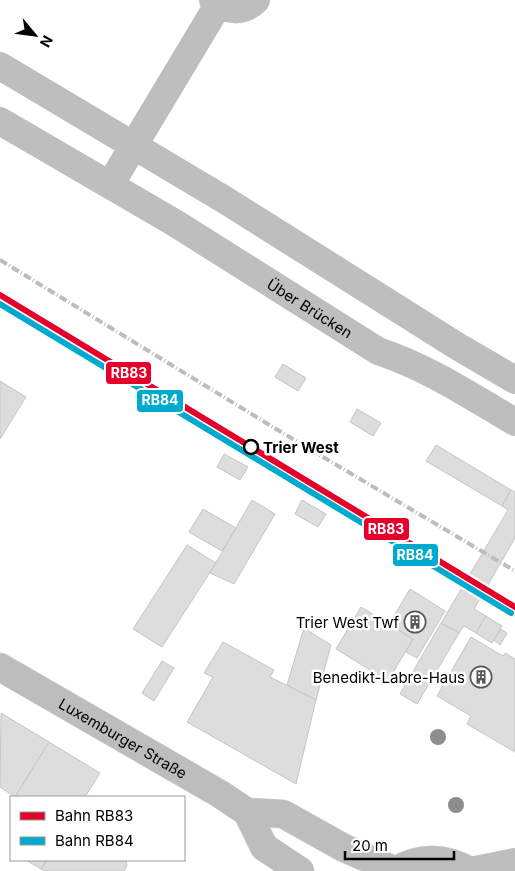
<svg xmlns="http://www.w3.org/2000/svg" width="515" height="871" viewBox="0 0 515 871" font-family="Inter,sans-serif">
	<rect width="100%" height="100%" fill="#fff"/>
	<!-- building -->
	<g fill="#ddd" stroke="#c5c5c5">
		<polygon points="283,364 306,378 298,391 275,377"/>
		<polygon points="0,381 26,397 0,439"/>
		<polygon points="357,409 381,423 373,436 350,422"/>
		<polygon points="436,445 511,490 502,506 426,461"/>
		<polygon points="224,454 248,467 240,480 217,467"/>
		<polygon points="511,490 515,492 515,538 474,609 486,616 476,633 464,626 459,633 441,623 508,510 502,506"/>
		<polygon points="252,500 275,514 234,584 210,573"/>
		<polygon points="302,500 326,514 318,527 295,514"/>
		<polygon points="203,509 236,528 222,551 189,532"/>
		<polygon points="187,545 216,563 162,647 133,629"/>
		<polygon points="410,589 445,611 417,658 406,652 413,639 389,624"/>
		<polygon points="361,607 413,639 388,681 336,649"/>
		<polygon points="486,616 502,626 492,643 476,633"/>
		<polygon points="441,623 459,633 417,704 400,694"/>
		<polygon points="304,628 331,645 316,700 287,685"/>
		<polygon points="501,629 507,633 500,645 494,640"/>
		<polygon points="471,637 503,656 505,653 515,659 515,752 467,724 471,716 437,696"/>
		<polygon points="223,642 274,670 270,677 316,700 296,784 187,722 213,677 204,673"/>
		<polygon points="162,661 174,668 154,701 142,693"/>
		<polygon points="1,713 49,742 15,797 0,787"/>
		<polygon points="49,742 100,773 85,797 15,797"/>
		<polygon points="26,860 47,860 41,869"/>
		<polygon points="47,860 126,860 127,866 124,871 45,871 41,869"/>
	</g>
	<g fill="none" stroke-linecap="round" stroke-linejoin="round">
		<!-- major casing -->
		<g stroke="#dbdbdb" stroke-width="29">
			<g id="major">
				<path id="s2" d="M0 667 220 794 247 812 264 847 300 871"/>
				<polyline points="247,812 283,814 344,848 396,871"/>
				<path d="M395 871C420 856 445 857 470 871"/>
			</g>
		</g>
		<!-- minor -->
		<g stroke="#bebebe" stroke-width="28">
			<path d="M213 0C226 12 243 13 256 0"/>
			<polyline points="0,66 225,200 457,346 515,380"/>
			<path id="s1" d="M0 121 175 223 378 351C429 368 469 395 515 422"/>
			<polyline points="110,185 218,5"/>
			<polyline points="470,871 515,862"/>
		</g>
		<!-- major -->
		<use href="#major" stroke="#bdbdbd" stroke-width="28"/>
		<!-- rail -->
		<polyline stroke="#bdbdbd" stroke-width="4" stroke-dasharray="8 2.5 1 2.5" stroke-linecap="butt" points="0,260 276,429 515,571"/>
		<!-- rail-1 casing -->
		<g stroke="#fff" stroke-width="10">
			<polyline id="rail-1" points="0,295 515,607"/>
		</g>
		<!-- rail-2 casing -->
		<g stroke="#fff" stroke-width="10">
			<polyline id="rail-2" points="0,304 511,613"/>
		</g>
		<!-- rail-1 -->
		<use href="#rail-1" stroke="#e4002b" stroke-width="6"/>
		<!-- rail-2 -->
		<use href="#rail-2" stroke="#00a9ce" stroke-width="6"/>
	</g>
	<!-- trees -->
	<g fill="#8d8d8d">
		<circle cx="438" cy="737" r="8"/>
		<circle cx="456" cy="805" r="8"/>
	</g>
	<!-- icons -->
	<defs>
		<g id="building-ring" transform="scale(1.125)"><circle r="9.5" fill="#fff" stroke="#595959" stroke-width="1.5"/><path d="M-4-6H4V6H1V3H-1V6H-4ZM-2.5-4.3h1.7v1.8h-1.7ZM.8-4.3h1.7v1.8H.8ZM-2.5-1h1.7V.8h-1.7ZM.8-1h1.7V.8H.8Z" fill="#595959"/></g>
	</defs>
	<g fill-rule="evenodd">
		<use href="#building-ring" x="415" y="622"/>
		<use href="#building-ring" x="481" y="677"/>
	</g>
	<!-- markers -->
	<circle fill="#fff" stroke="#000" stroke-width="2.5" cx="251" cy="447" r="7"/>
	<g text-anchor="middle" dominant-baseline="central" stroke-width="5" stroke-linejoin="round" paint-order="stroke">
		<!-- street labels -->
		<g font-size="15" fill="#000" stroke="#fff">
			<text stroke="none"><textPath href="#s1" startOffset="362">Über Brücken</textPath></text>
			<text stroke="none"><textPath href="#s2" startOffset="142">Luxemburger Straße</textPath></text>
		</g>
		<!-- stop labels -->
		<g font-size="15" font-weight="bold" fill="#000" stroke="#fff" text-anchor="start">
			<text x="263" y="447">Trier West</text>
		</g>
		<!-- poi labels -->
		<g font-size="15" fill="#000" stroke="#fff" text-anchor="end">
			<text x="399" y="622">Trier West Twf</text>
			<text x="465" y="677">Benedikt-Labre-Haus</text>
		</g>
	</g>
	<g stroke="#fff" stroke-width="2">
		<rect x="105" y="361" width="47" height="24" rx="5" fill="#e4002b"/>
		<rect x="136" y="389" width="48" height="24" rx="5" fill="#00a9ce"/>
		<rect x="363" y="517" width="47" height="24" rx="5" fill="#e4002b"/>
		<rect x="392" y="543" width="47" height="24" rx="5" fill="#00a9ce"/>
	</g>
	<g font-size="14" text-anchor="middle" font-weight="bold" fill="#fff">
		<text x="129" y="378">RB83</text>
		<text x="160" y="405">RB84</text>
		<text x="386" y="534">RB83</text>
		<text x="415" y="560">RB84</text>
	</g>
	<!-- legend -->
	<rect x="10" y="796" width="175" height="65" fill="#ffffff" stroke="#999999"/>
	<rect x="20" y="812" width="25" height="8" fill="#e4002b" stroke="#999999"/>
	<text x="55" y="821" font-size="15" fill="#000000">Bahn RB83</text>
	<rect x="20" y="837" width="25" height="8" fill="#00a9ce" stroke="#999999"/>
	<text x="55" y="846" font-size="15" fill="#000000">Bahn RB84</text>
	<!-- north arrow -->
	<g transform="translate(35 35) rotate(119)" stroke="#ffffff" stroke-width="4" paint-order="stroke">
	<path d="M0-4L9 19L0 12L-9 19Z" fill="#000000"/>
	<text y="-8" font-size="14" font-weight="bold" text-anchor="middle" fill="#000000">N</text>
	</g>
	<!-- scale -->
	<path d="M345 851v8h109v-8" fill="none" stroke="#000000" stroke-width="2.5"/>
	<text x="352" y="851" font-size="15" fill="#000000" stroke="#ffffff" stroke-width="4" paint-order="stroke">20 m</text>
</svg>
